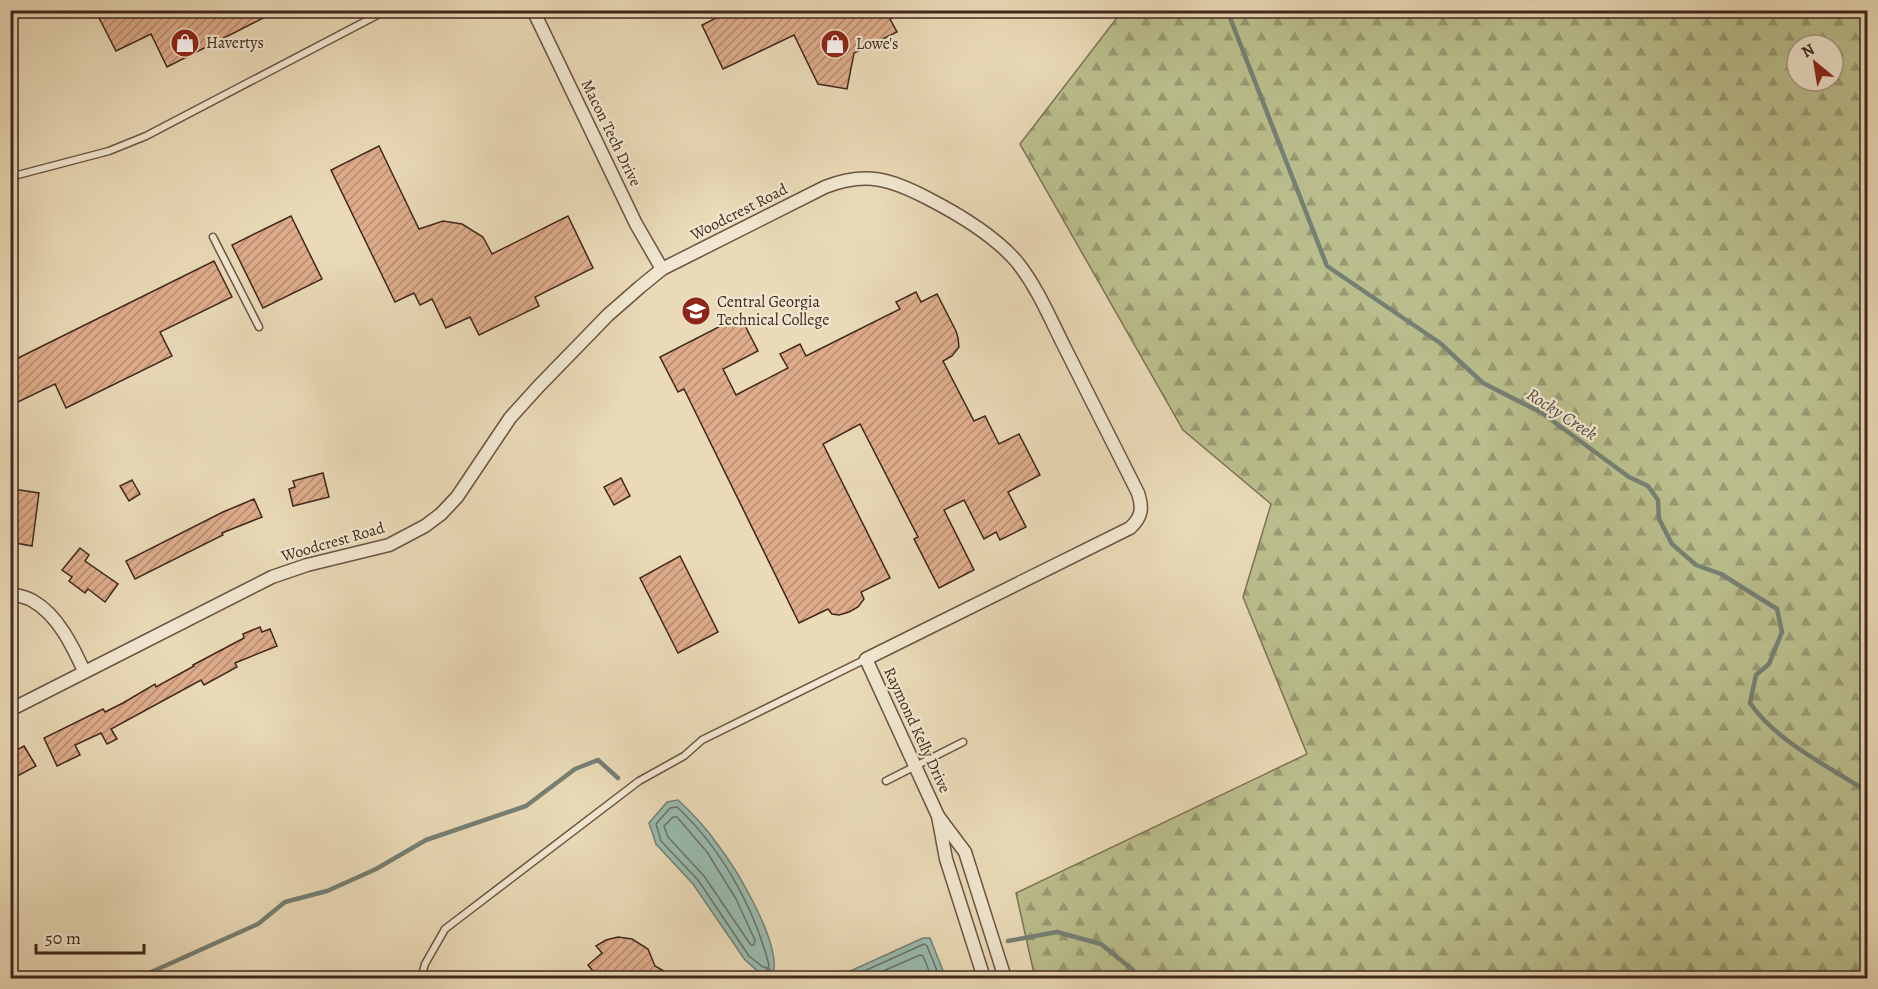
<svg xmlns="http://www.w3.org/2000/svg" width="1878" height="989" viewBox="0 0 1878 989" font-family="Alegreya,serif">
	<defs>
		<pattern id="forest-firs" width="22" height="20" patternUnits="userSpaceOnUse" patternTransform="scale(1.5)"><rect width="22" height="20" fill="#babe8c"/><path d="M5 1l3.5 6h-7zM16 11l3.5 6h-7z" fill="#999a72"/></pattern>
		<pattern id="building-hatch" width="6" height="6" patternUnits="userSpaceOnUse" patternTransform="scale(1.5)"><rect width="6" height="6" fill="#deac8b"/><path d="M-1 1l2-2M0 6l6-6M5 7l2-2" fill="none" stroke="#b58c71"/></pattern>
	</defs>
	<rect width="100%" height="100%" fill="#eadab7"/>
	<filter id="stains"><feTurbulence type="fractalNoise" baseFrequency=".00333" numOctaves="4"/><feColorMatrix values="0 0 0 0 .2 0 0 0 0 .09 0 0 0 0 .02 0 0 0 .5 -.17"/></filter>
	<radialGradient id="worn" r=".72"><stop offset=".6" stop-color="#630" stop-opacity="0"/><stop offset="1" stop-color="#630" stop-opacity=".3"/></radialGradient>
	<!-- forest -->
	<path fill="url(#forest-firs)" stroke="#7d7254" stroke-width="1.5" fill-rule="evenodd" d="M1123 10 1867 11V978H1035L1016 893 1307 754 1243 597 1271 504 1183 430 1020 144ZM1797 45H1833V81H1797Z"/>
	<!-- water -->
	<g fill="#98bbaf" stroke="#758074" stroke-width="1.5">
		<path d="M678 800C692 813 707 829 718 845 737 870 782 944 773 975L761 974 745 960 693 884 656 844 649 823 667 802Z"/>
		<polygon points="923,938 930,938 946,978 835,978"/>
	</g>
	<g fill="none" stroke-linecap="round" stroke-linejoin="round">
		<!-- shore -->
		<g stroke="#6c7166" stroke-width="1.5">
			<path d="M677 807C721 848 754 907 769 965L768 968 763 967 749 956 698 880 661 841 656 824 670 808Z"/>
			<polygon points="673,817 677,817 707,852 736,899 755,940 754,945 751,945 746,938 704,876 668,837 664,826"/>
			<polyline points="849,978 924,944 927,946 940,978"/>
			<polyline points="867,978 920,955 923,956 932,978"/>
		</g>
		<!-- stream -->
		<g stroke="#758074" stroke-width="4.5">
			<path d="M1227 10 1327 266 1440 343 1483 383 1542 413 1629 477 1648 486 1658 500 1659 519 1672 544 1696 565 1721 574 1777 609 1782 632 1769 664 1756 675 1750 703C1777 742 1828 766 1868 792"/>
			<polyline points="1008,941 1057,932 1101,944 1133,970 1135,978"/>
			<polyline points="768,969 773,978"/>
			<polyline points="138,978 258,924 285,902 327,891 354,879 376,869 426,840 526,806 575,769 598,760 618,778"/>
		</g>
	</g>
	<!-- building -->
	<g fill="url(#building-hatch)" stroke="#40271c" stroke-width="1.5">
		<polygon points="95,10 279,10 167,67 151,34 116,51"/>
		<polygon points="732,10 907,10 890,19 897,32 854,53 847,89 818,84 794,35 723,69 702,25"/>
		<polygon points="379,146 419,229 443,221 462,224 483,237 492,254 568,216 593,268 535,297 539,306 479,335 470,317 446,328 432,299 420,305 414,293 395,302 331,170"/>
		<polygon points="291,216 322,279 263,308 232,245"/>
		<polygon points="214,261 232,297 160,332 172,356 66,408 55,384 18,402 10,400 10,362"/>
		<polygon points="916,292 921,302 937,294 956,331 958,338 959,347 952,356 943,361 974,421 985,416 999,444 1019,434 1040,475 1008,492 1026,527 1000,540 996,532 984,539 964,500 944,510 974,570 939,588 914,539 918,537 860,424 823,444 890,578 861,592 864,599 858,607 849,612 839,615 832,614 828,609 799,623 684,389 678,392 660,357 740,316 758,351 723,369 736,395 788,368 780,354 800,344 806,356 900,309 896,302"/>
		<polygon points="323,473 329,497 293,506 289,489 295,487 293,481"/>
		<polygon points="621,478 630,496 614,505 604,487"/>
		<polygon points="132,480 140,494 129,501 120,486"/>
		<polygon points="13,489 39,493 32,546 10,542 10,505"/>
		<polygon points="254,499 262,517 222,533 223,535 135,579 126,561 223,512"/>
		<polygon points="80,548 89,555 85,561 118,584 105,602 88,589 85,593 69,581 72,577 62,570"/>
		<polygon points="680,556 718,632 678,653 640,578"/>
		<polygon points="260,627 262,632 270,629 277,646 235,663 237,667 204,685 201,680 111,729 117,739 107,744 101,733 75,745 80,755 57,766 44,738 103,709 105,712 123,703 155,684 156,687 194,666 193,665 244,638 243,634"/>
		<polygon points="24,746 36,766 10,780 10,754"/>
		<polygon points="618,937 632,939 648,949 655,966 676,978 583,978 593,971 588,965 602,953 596,946 606,940"/>
	</g>
	<g fill="none" stroke-linecap="round" stroke-linejoin="round">
		<!-- service casing -->
		<g stroke="#6a5443" stroke-width="9">
			<g id="service">
				<polyline points="10,177 109,151 146,136 387,10"/>
				<polyline points="213,237 259,327"/>
				<polyline points="886,781 963,742"/>
				<polyline points="421,978 425,964 445,929 639,781 684,756 702,740 866,659"/>
			</g>
		</g>
		<!-- minor casing -->
		<g stroke="#6a5443" stroke-width="15">
			<g id="minor">
				<polyline points="533,10 636,224 662,269"/>
				<path d="M10 593C18 596 27 597 33 601 58 615 73 647 84 671"/>
				<path d="M10 710 272 577 307 565 389 545 425 526 441 514 457 497 510 418 538 387 608 315 640 287 662 269 825 187C866 171 891 179 929 199 960 215 994 235 1017 262 1037 287 1050 318 1064 346 1089 395 1113 444 1138 493 1143 508 1142 517 1130 528L866 659 938 816"/>
				<polyline points="984,978 946,859 938,816 965,852 1005,978"/>
			</g>
		</g>
		<!-- service -->
		<use href="#service" stroke="#f1e7d0" stroke-width="6"/>
		<!-- minor -->
		<use href="#minor" stroke="#f1e7d0" stroke-width="12"/>
	</g>
	<!-- icons -->
	<defs>
		<g id="shop-disc" transform="scale(1.5)"><circle r="9.5" fill="#8f2418" stroke="#f1e7d0"/><path d="M-5-2.5h2.3a2.7 3.5 0 0 1 5.4 0H5L5.5 6h-11ZM-1.5-2.5h3a1.5 2.3 0 0 0-3 0Z" fill="#fff"/></g>
		<g id="school-disc" transform="scale(1.5)"><circle r="9.5" fill="#8f2418" stroke="#f1e7d0"/><path d="M0-5L7-2L0 1L-7-2ZM-4 1L0 2.5L4 1V4Q0 6-4 4Z" fill="#fff"/></g>
	</defs>
	<g fill-rule="evenodd">
		<use href="#shop-disc" x="185" y="43"/>
		<use href="#shop-disc" x="835" y="44"/>
		<use href="#school-disc" x="696" y="311"/>
	</g>
	<g text-anchor="middle" dominant-baseline="central" stroke-width="4.5" stroke-linejoin="round" paint-order="stroke">
		<!-- poi labels -->
		<g font-size="16" fill="#40271c" stroke="#f1e7d0" text-anchor="start">
			<text x="206" y="43">Havertys</text>
			<text x="856" y="44">Lowe's</text>
			<text x="717" y="302">Central Georgia<tspan x="717" dy="18">Technical College</tspan></text>
		</g>
		<!-- street labels -->
		<g font-size="16" fill="#40271c" stroke="#f1e7d0">
			<text transform="translate(611 133) rotate(64)">Macon Tech Drive</text>
			<text transform="translate(739 212) rotate(-27)">Woodcrest Road</text>
			<text transform="translate(333 542) rotate(-16)">Woodcrest Road</text>
			<text transform="translate(917 730) rotate(65)">Raymond Kelly Drive</text>
		</g>
		<!-- water labels -->
		<g font-size="18" font-style="italic" fill="#564c41" stroke="#f1e7d0">
			<text transform="translate(1562 414) rotate(33)">Rocky Creek</text>
		</g>
	</g>
	<!-- margin -->
	<rect width="1878" height="989" fill="none" stroke="#eadab7" stroke-width="36"/>
	<rect x="12" y="12" width="1854" height="965" fill="none" stroke="#40271c" stroke-width="3"/>
	<rect x="18" y="18" width="1842" height="953" fill="none" stroke="#40271c" stroke-width="1.5"/>
	<!-- north arrow -->
	<g transform="translate(1815 63) rotate(330)"><circle r="28" fill="#f1e7d0" stroke="#aa9a88" stroke-width="1.5"/>
	<path d="M0-4.5L10 22L0 15L-10 22Z" fill="#8f2418"/>
	<text y="-9" font-size="16" font-weight="bold" text-anchor="middle" fill="#40271c">N</text>
	</g>
	<!-- scale -->
	<path d="M36 944v9h108v-9" fill="none" stroke="#40271c" stroke-width="3"/>
	<text x="45" y="944" font-size="18" fill="#40271c" stroke="#f1e7d0" stroke-width="4.5" paint-order="stroke">50 m</text>
	<rect width="100%" height="100%" filter="url(#stains)"/>
	<rect width="100%" height="100%" fill="url(#worn)"/>
</svg>
